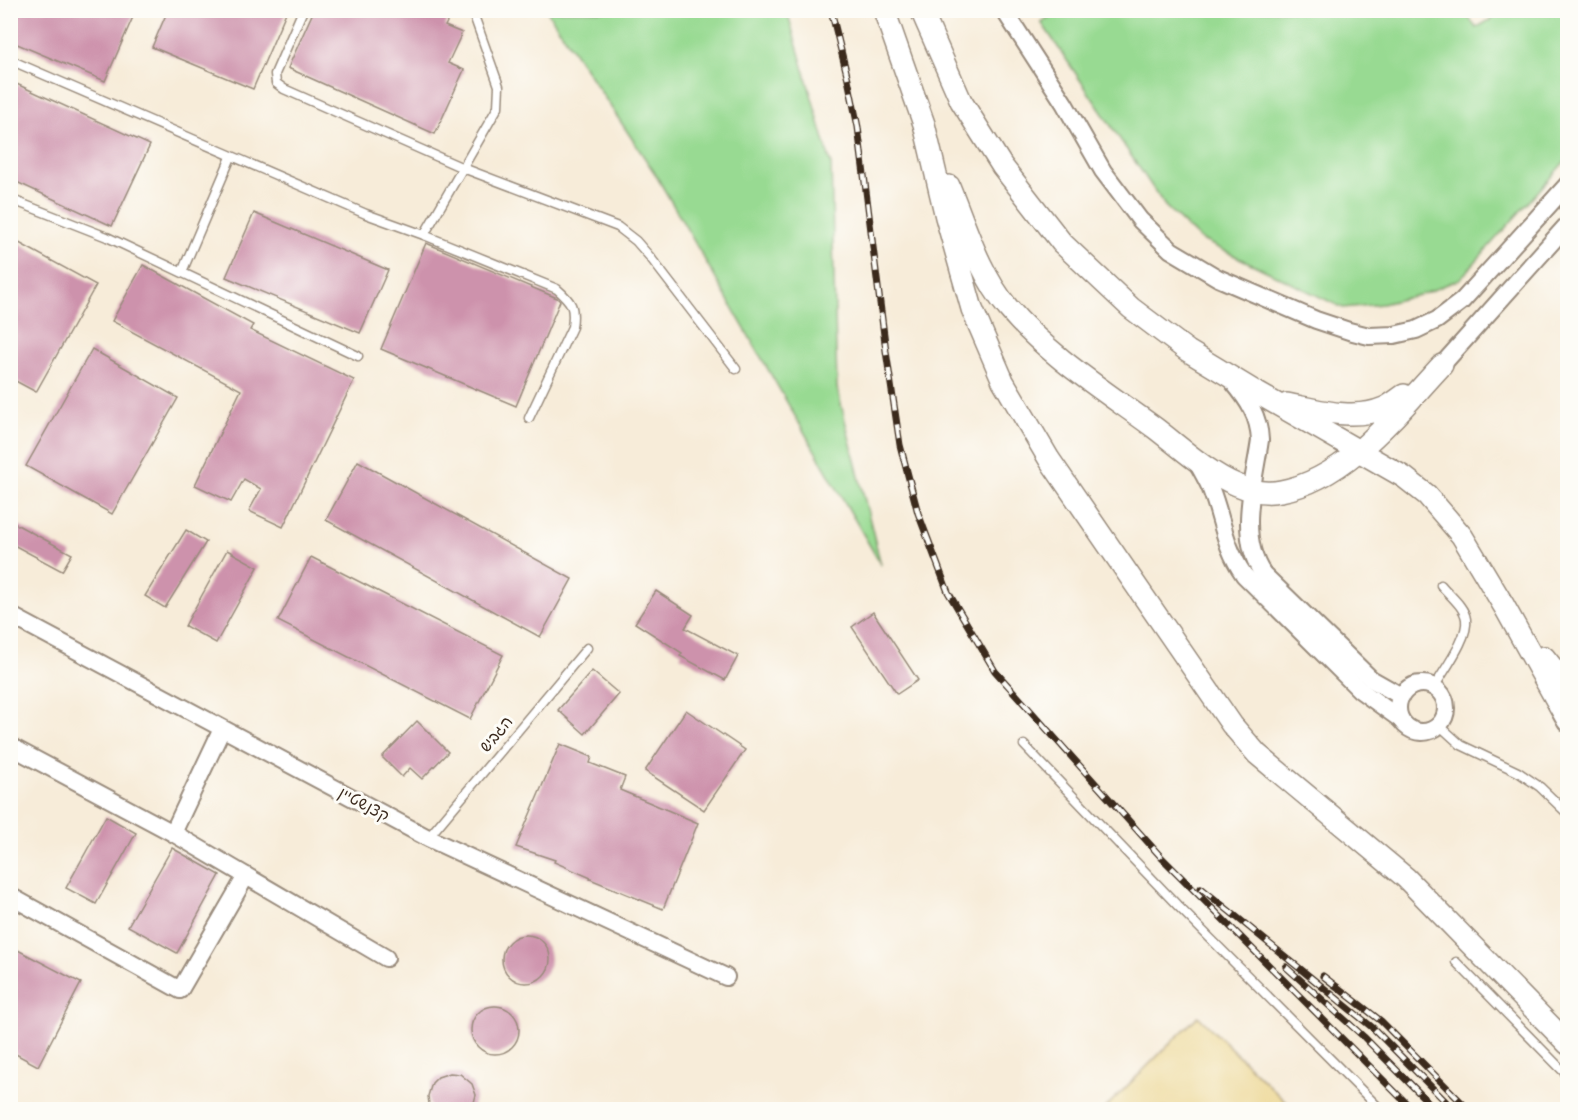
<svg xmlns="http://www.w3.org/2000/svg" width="1578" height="1120" viewBox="0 0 1578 1120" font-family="Sriracha,'Playpen Sans Hebrew',sans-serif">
	<rect width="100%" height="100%" fill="#fdfcf7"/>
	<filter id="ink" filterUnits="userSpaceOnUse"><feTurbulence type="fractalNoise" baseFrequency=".0167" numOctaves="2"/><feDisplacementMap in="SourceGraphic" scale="12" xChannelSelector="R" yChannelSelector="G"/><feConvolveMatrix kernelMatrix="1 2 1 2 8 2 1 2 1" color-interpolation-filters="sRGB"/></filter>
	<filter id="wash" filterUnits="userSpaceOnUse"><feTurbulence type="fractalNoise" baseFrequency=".008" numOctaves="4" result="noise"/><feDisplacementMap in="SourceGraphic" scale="24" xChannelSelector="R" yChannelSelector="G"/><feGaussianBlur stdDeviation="1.35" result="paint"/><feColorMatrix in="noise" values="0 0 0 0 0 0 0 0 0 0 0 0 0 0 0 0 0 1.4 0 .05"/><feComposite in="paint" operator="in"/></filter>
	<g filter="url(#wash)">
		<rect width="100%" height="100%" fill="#f7ecd9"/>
		<!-- green -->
		<g fill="#98da92" stroke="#6a8258" stroke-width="1.5">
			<polygon points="547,11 787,11 831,164 837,388 881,565 654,172"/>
			<polygon points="1059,11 1464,10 1476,28 1505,11 1567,11 1567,159 1460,279 1423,294 1382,304 1343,308 1200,239 1165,206 1041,22"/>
		</g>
		<!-- sand -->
		<polygon fill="#eeda9e" stroke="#94825e" stroke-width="1.5" points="1198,1016 1293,1109 1104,1109"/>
		<g id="blocks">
			<!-- building -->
			<g fill="#cd92ac">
				<polygon points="10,10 136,10 105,81 10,41"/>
				<polygon points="168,10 287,10 253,89 152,47"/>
				<polygon points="314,10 453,10 445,26 462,33 448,63 464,70 435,134 288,68"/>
				<polygon points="10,81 150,145 112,226 10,179"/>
				<polygon points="254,213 388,270 360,333 226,277"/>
				<polygon points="10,238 96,285 36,392 10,378"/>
				<polygon points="426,243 557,298 560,301 516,406 381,349"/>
				<polygon points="143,265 253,325 250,330 354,380 283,527 249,511 261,489 244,479 231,502 195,485 241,390 112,321"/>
				<polygon points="92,349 178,398 112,514 26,466"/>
				<polygon points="358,461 572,579 540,637 326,520"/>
				<polygon points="10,521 72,554 62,571 10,543"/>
				<polygon points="186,530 206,542 165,608 145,596"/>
				<polygon points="227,550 258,567 216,643 185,626"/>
				<polygon points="311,557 503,655 470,719 278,621"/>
				<polygon points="656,591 693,615 685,628 738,656 725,680 680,656 682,653 635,623"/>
				<polygon points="873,612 918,680 897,694 852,627"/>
				<polygon points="592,671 619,694 585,734 558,710"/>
				<polygon points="686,710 745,750 704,810 645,771"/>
				<polygon points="417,721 448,752 422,779 410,768 402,777 382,757"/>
				<polygon points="560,744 592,757 590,763 625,777 620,790 698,823 663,909 590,879 591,878 554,862 555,860 516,847"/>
				<polygon points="106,816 136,833 96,904 66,888"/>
				<polygon points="172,848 220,875 177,953 128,926"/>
				<circle cx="526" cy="959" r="24"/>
				<polygon points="10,946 81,983 38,1066 10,1051"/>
				<circle cx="495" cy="1030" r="24"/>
				<polygon points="450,1073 460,1074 472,1084 476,1095 472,1110 432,1110 429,1104 428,1096 432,1083 438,1077"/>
			</g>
		</g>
	</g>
	<g filter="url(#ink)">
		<use href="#blocks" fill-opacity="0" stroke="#998b7c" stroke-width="1.5"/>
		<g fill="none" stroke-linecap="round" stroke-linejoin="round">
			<!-- service casing -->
			<g stroke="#998b7c" stroke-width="11">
				<g id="service">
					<polyline points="303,10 275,74 276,83 284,89 463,168 618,227 636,241 650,257 736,369"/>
					<path d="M10 60 366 214 424 235 557 289C572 302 575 307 572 327L529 418"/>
					<polyline points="10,199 107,237 358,356"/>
					<polyline points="424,235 498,107 499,86 472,10"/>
					<polyline points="182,272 231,157"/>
					<path d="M1434 688C1443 671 1469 638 1466 619 1464 606 1449 595 1441 585"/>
					<polyline points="1439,725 1461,745 1518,772 1540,787 1568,814"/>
					<polyline points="1024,745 1178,906 1381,1110"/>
					<polyline points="428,838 587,648"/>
					<polyline points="1456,962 1568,1076"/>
				</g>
			</g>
			<!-- minor casing -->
			<g stroke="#998b7c" stroke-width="20">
				<g id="minor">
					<polyline points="1004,10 1064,103 1103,171 1140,220 1171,250 1218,278 1316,320 1349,331 1369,336 1394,335 1416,330 1437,320 1462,301 1568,184"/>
					<polyline points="1442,365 1568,224"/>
					<path d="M1233 382C1248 400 1259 416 1260 440 1254 483 1237 536 1263 574L1371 679 1401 696"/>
					<path d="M1197 462C1201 470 1206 478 1210 487 1223 519 1223 544 1244 575L1360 690 1400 719"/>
					<polyline points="10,615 428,838 726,977"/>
					<circle cx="1422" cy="708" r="24"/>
					<polyline points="10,746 173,833 386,958"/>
					<polyline points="173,833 222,729"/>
					<polyline points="10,896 180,990 246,876"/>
				</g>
			</g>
			<!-- tertiary casing -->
			<g stroke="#998b7c" stroke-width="24">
				<g id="tertiary">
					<polyline points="884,10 924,124 946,217 972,309 1003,381 1049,459 1232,725 1257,754 1406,878 1568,1044"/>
					<polyline points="921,10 961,101 1002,166 1062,243 1131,308 1188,351 1254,391 1404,477 1427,495 1462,536 1504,606 1568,721"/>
					<path d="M949 186C966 227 979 273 1008 308 1047 355 1106 392 1155 428 1180 447 1208 473 1237 485 1251 491 1266 494 1281 491 1347 479 1398 412 1442 365"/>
					<path d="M1287 404C1318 410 1354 421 1384 408 1391 405 1398 399 1404 395"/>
					<polyline points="1544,657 1568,687"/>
				</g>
			</g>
			<!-- service -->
			<use href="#service" stroke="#fff" stroke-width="8"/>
			<!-- minor -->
			<use href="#minor" stroke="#fff" stroke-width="16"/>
			<!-- tertiary -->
			<use href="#tertiary" stroke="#fff" stroke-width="21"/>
			<!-- rail casing -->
			<g stroke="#3b2a1e" stroke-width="7">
				<g id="rail">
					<polyline points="831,10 848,79 858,127 886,351 900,445 918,513 948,592 995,671 1162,858 1413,1110"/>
					<polyline points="1201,888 1373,1028 1454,1110"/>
					<polyline points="1286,967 1364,1037 1436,1110"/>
					<polyline points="1323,976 1381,1021 1469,1110"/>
				</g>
			</g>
			<!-- rail -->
			<use href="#rail" stroke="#fdfcf7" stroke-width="4.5" stroke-dasharray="14" stroke-linecap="butt"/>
		</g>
	</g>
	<g text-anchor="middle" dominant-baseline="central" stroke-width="6" stroke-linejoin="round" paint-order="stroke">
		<!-- street labels -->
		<g font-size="16" fill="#3b2a1e" stroke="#fdfcf7">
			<text transform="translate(496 734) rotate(-50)">הגביש</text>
			<text transform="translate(364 804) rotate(28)">קצנשטיין</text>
		</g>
	</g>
	<!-- margin -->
	<rect width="1578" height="1120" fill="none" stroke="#fdfcf7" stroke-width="36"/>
</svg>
